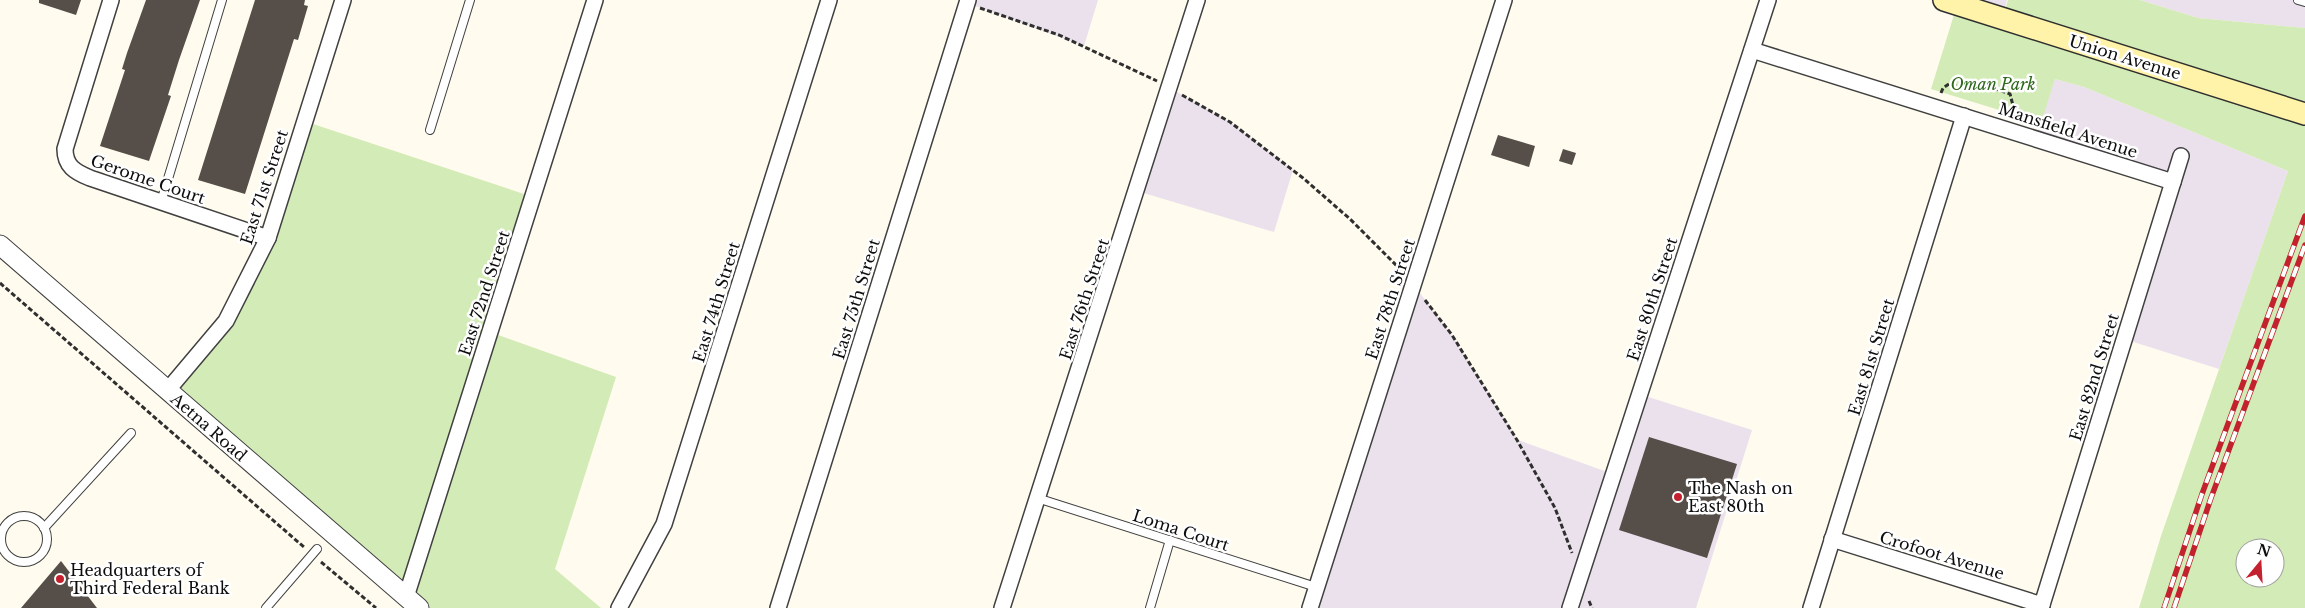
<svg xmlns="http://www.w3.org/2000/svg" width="2305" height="608" viewBox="0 0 2305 608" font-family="'Libre Baskerville',serif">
	<rect width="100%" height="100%" fill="#fffbee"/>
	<!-- industrial -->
	<g fill="#ebe1ec">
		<polygon points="968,0 1098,0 1084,46 967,3"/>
		<polygon points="1944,0 2007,0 2002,18"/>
		<polygon points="2140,0 2305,0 2305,28 2198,18"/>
		<polygon points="2055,79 2084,87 2288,171 2219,369 2124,339 2172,182 2035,138"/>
		<polygon points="1170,88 1230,122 1293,170 1274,232 1137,191"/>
		<polygon points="1413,284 1452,335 1518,440 1613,474 1639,394 1752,430 1696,608 1310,608"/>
	</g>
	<!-- green -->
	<g fill="#d3ebb6" fill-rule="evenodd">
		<path d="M2008 0H2140L2198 18 2305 28V608H2139L2161 536 2288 171 2084 87 2055 79 2041 123 1931 89 1957 5 2002 18ZM2245 548H2275V578H2245Z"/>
		<polygon points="304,121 533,197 490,332 616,377 555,569 601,608 420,608 167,391 247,280"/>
	</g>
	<!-- building -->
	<g fill="#564e49">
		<polygon points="39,0 81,0 76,15 39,3"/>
		<polygon points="146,0 200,0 179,60 168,95 171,96 149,161 100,146 125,70 122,69 127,53"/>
		<polygon points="255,0 305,0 304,5 308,6 298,40 294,39 245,194 198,180"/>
		<polygon points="1498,135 1535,146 1529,167 1491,155"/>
		<polygon points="1563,149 1576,153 1572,165 1559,161"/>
		<polygon points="1649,437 1737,464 1707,558 1619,530"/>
		<polygon points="61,561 97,608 21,608"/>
	</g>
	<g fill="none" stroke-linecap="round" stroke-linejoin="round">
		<!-- service casing -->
		<g stroke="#404040" stroke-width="10">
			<g id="service">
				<polyline points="2298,0 2305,2"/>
				<polyline points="430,130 470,0"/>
				<polyline points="161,202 222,0"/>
				<polyline points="1037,498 1316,587"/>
				<circle cx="24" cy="539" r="23"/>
				<polyline points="44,528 131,433"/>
				<polyline points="266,608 317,549"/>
				<polyline points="1150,608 1170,540"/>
			</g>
		</g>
		<!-- minor casing -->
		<g stroke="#404040" stroke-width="18">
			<g id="minor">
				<path d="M111 0 65 149C65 166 75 172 90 178L268 238"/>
				<polyline points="1752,50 2173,182"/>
				<polyline points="167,391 226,321 268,238 343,0"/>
				<polyline points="1832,539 2042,605"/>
				<polyline points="406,597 595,0"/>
				<polyline points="619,608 664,524 829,0"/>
				<polyline points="778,608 968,0"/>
				<polyline points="1002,608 1197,0"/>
				<polyline points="1310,608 1504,0"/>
				<polyline points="1570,608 1768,0"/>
				<polyline points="1811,608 1964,116"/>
				<polyline points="2041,608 2181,156"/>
			</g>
		</g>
		<!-- tertiary casing -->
		<g stroke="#404040" stroke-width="21">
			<polyline id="tertiary" points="0,245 419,608"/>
		</g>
		<!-- secondary casing -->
		<g stroke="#2f2f2f" stroke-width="24">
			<polyline id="secondary" points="1944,0 2305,114"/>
		</g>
		<!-- path -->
		<g stroke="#2f2f2f" stroke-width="3" stroke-dasharray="5 2.5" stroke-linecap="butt">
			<polyline points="980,8 1059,35 1157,81"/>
			<polyline points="1941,93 1943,88 1949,84 1967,89 1979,83 2010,94 2016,117"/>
			<polyline points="1182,95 1230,122 1303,178 1350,219 1402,271"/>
			<polyline points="0,283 305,548"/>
			<polyline points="1425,300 1452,335 1517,440 1555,508 1572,553"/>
			<polyline points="321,562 376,608"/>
			<polyline points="1589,601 1592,608"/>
		</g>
		<!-- service -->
		<use href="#service" stroke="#fff" stroke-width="8"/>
		<!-- minor -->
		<use href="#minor" stroke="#fff" stroke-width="15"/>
		<!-- tertiary -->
		<use href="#tertiary" stroke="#fff" stroke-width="19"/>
		<!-- secondary -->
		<use href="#secondary" stroke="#fff3a9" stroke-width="21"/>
		<!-- rail casing -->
		<g stroke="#c2212d" stroke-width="5.5">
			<g id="rail">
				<polyline points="2164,608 2202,494 2305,216"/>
				<polyline points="2174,608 2211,498 2305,245"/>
			</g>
		</g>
		<!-- rail -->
		<use href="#rail" stroke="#fff" stroke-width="4" stroke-dasharray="11" stroke-linecap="butt"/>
	</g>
	<!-- markers -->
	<g fill="#c2212d" stroke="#fff" stroke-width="2">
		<circle cx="1678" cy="497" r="5"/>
		<circle cx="60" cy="579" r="5"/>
	</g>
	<g text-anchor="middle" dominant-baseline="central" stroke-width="5" stroke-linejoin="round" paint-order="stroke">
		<!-- street labels -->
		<g font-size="16" fill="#0d0d0d" stroke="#fff">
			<text transform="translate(2125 57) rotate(17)">Union Avenue</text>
			<text transform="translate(2068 130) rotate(18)">Mansfield Avenue</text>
			<text transform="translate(148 179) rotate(19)">Gerome Court</text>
			<text transform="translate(264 187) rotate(-72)">East 71st Street</text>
			<text transform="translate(484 293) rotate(-72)">East 72nd Street</text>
			<text transform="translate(856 299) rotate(-73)">East 75th Street</text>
			<text transform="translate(1084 299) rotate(-72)">East 76th Street</text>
			<text transform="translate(1390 299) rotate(-72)">East 78th Street</text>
			<text transform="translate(1652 299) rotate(-72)">East 80th Street</text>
			<text transform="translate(716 302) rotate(-73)">East 74th Street</text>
			<text transform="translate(1871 357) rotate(-73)">East 81st Street</text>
			<text transform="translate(2094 377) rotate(-73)">East 82nd Street</text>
			<text transform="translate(209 427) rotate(41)">Aetna Road</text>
			<text transform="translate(1181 530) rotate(18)">Loma Court</text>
			<text transform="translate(1942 555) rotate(17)">Crofoot Avenue</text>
		</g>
		<!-- park labels -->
		<g font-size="16" font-style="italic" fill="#2d671b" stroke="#fff">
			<text x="1993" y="84">Oman Park</text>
		</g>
		<!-- poi labels -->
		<g font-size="16" fill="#0d0d0d" stroke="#fff" text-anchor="start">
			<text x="1688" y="488">The Nash on<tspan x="1688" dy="18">East 80th</tspan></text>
			<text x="70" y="570">Headquarters of<tspan x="70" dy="18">Third Federal Bank</tspan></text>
		</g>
	</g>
	<!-- north arrow -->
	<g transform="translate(2260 563) rotate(18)"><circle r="24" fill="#ffffff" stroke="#9e9e9e"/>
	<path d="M0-4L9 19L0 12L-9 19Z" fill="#c2212d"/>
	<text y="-8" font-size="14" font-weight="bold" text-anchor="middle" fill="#0d0d0d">N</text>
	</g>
</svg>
